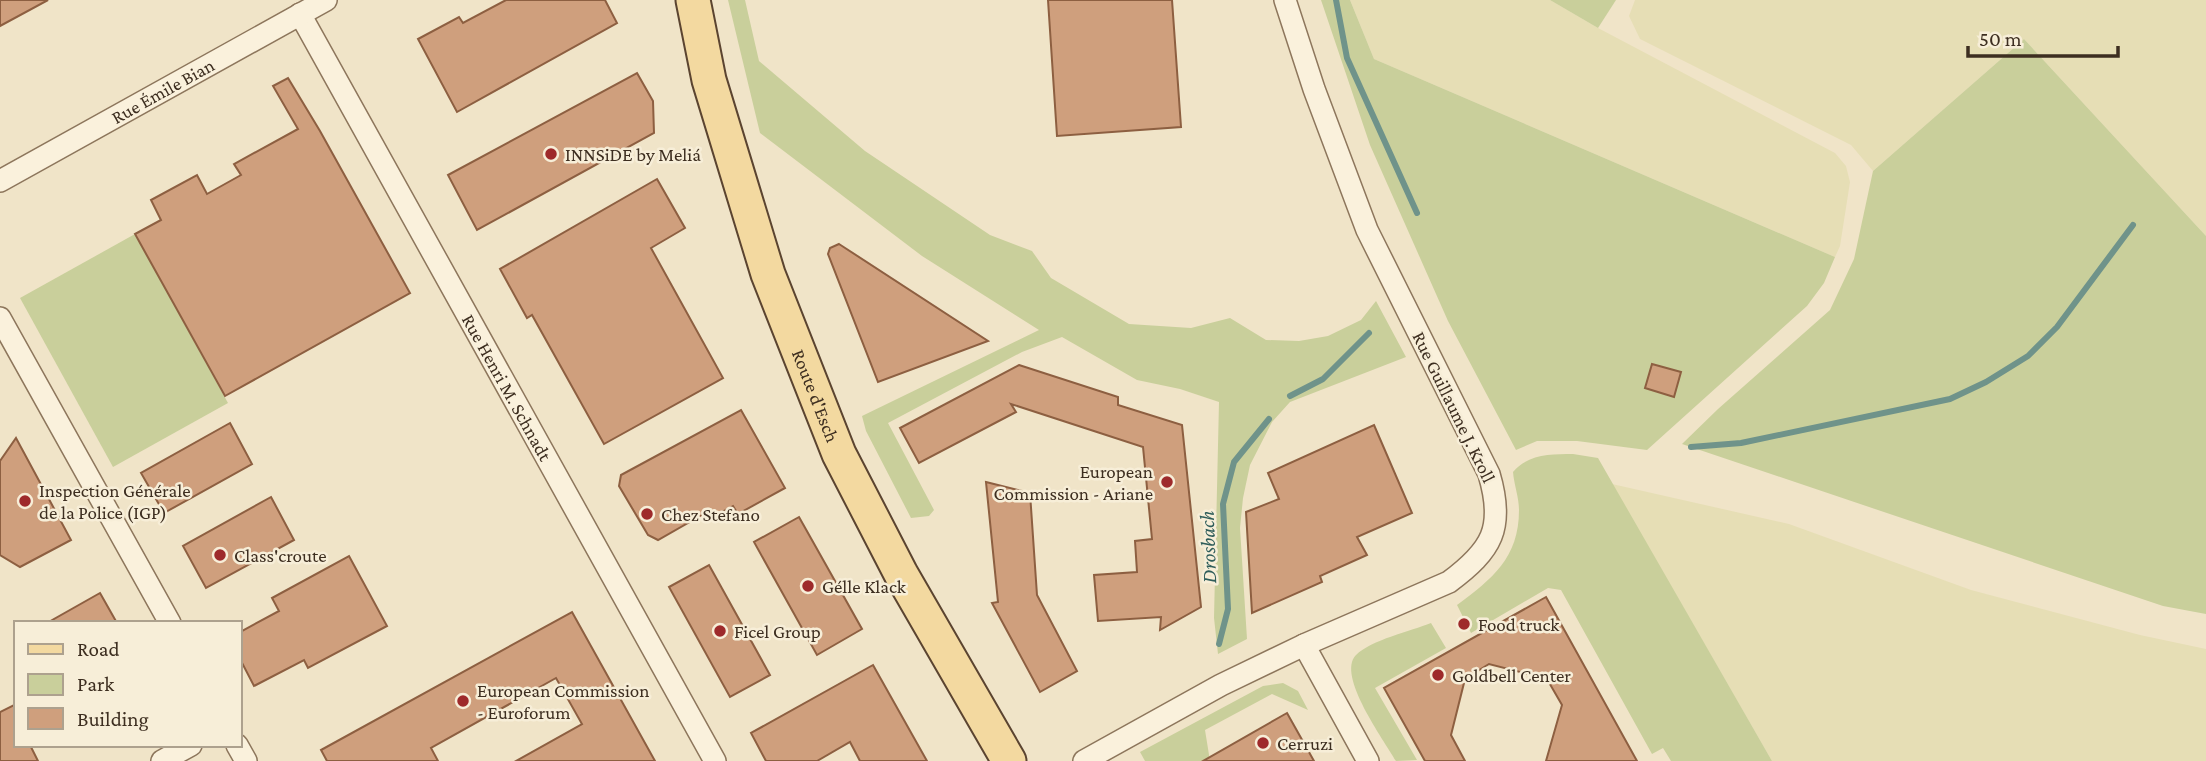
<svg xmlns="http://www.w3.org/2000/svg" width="2206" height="761" viewBox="0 0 2206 761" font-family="'Crimson Pro',serif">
	<rect width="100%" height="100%" fill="#f0e4c8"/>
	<!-- farmland -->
	<g fill="#e6deb5">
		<polygon points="1350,0 1550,0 1598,28 1835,153 1846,166 1850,182 1840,246 1835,257 1374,59"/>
		<polygon points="1635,0 2206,0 2206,236 2024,39 1873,171 1851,145 1640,39 1629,16"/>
		<polygon points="1612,484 1789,524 1971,590 2140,635 2206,649 2206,761 1772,761"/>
	</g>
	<!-- green -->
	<g fill="#c9cf9b">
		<polygon points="728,0 745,0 759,61 865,151 990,235 1032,251 1051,278 1129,324 1191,328 1230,318 1266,340 1299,341 1328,336 1361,320 1376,301 1406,357 1290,402 1272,422 1250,465 1243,498 1240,528 1247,639 1218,654 1214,618 1219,402 1180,389 1137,380 1062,337 1022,352 888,423 934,510 929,516 911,518 866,431 862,416 1039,330 922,256 760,133"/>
		<polygon points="1321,0 1350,0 1374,59 1835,257 1824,283 1807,306 1647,450 1577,441 1537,441 1516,450 1448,321 1370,145"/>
		<polygon points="1550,0 1616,0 1598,28"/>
		<polygon points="2024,39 2206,236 2206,614 2163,606 1682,444 1718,409 1830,310 1854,259 1873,171"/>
		<polygon points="135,234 228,403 113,467 20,298"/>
		<path d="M1573 454 1598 458 1772 761H1671L1663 748 1652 754 1561 590 1548 588 1471 633 1457 605C1492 579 1519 558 1519 510 1519 497 1514 485 1513 472 1528 454 1551 454 1573 454Z"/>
		<path d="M1431 623 1446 648 1375 688 1417 760 1396 761C1384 740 1336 675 1356 655 1371 640 1411 631 1431 623Z"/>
		<polygon points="1283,683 1298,691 1308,710 1272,694 1205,730 1210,761 1145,761 1140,752 1263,686"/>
	</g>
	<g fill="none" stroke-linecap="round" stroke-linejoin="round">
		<!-- stream -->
		<g stroke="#6f938a" stroke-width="6">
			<polyline points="1336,0 1347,58 1417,213"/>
			<polyline points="1290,396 1323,379 1369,333"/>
			<polyline points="1691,447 1741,443 1950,399 1986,382 2028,356 2057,327 2133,225"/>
			<polyline points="1219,644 1228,609 1223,504 1234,462 1269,419"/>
		</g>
	</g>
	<!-- building -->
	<g fill="#cf9f7d" stroke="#8d5f41" stroke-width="2">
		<polygon points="0,0 48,0 0,26"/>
		<polygon points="506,0 605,0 617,23 457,112 418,39 459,17 463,23"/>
		<polygon points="1048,0 1172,0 1181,127 1057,136"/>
		<polygon points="637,73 653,101 654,133 477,230 448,175"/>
		<polygon points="288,78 320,131 410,293 225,396 135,234 161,220 151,200 197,175 207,194 241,175 234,164 298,129 273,86"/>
		<polygon points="657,179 685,228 651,248 723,378 604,444 532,315 527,318 500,269"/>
		<polygon points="839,244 988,341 878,382 828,254 830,248"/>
		<polygon points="1652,364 1681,372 1674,397 1645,388"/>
		<polygon points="1019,365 1118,397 1118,405 1182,425 1201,607 1160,630 1161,617 1098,621 1094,575 1137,572 1135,541 1152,539 1143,447 1011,404 1016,412 919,463 900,428"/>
		<polygon points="741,410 785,488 738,514 733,506 713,517 709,511 658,540 648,535 619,486 621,475"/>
		<polygon points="230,423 252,464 164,513 141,473"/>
		<polygon points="1374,425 1412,513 1357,537 1367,555 1320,576 1322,582 1252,613 1246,512 1279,499 1268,473"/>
		<polygon points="16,438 71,540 20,567 0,555 0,461"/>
		<polygon points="986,482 1030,493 1037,595 1077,671 1040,692 992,603 998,602"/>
		<polygon points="271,497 294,540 206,588 183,546"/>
		<polygon points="799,517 862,629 817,655 754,542"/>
		<polygon points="349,556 387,626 308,668 304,660 254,686 240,659 240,632 279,611 272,598"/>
		<polygon points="709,565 770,675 730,697 669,587"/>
		<polygon points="100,593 117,623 47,623"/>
		<polygon points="1546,597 1637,761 1546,761 1562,705 1547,679 1489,664 1465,679 1451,735 1465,761 1425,761 1384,688"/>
		<polygon points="572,612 655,761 516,761 582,724 556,678 431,748 438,761 327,761 321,750"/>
		<polygon points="873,665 927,761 860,761 850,742 817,761 766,761 751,733"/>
		<polygon points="16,704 16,745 30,745 38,761 0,761 0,712"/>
		<polygon points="1287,713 1314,761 1203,761"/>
	</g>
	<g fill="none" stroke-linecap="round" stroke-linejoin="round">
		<!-- minor casing -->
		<g stroke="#8d765c" stroke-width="24">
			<g id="minor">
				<path id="s1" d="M300 14 715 761"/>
				<path id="s2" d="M0 181 326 0"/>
				<polyline points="0,318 170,623"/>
				<polyline points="1304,645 1368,761"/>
				<polyline points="237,745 246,761"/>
				<polyline points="162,761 191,745"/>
				<path d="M1084 761 1221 685 1304 645 1449 582C1492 550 1505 528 1489 474L1367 230 1314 89 1285 0"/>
			</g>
		</g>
		<!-- primary casing -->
		<g stroke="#5b4430" stroke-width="37">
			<g id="primary">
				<path id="s3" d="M693 0 709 80 768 274 839 454 901 574 1009 761"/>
			</g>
		</g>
		<!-- minor -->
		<use href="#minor" stroke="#faf1dc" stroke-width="21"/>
		<!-- primary -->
		<use href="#primary" stroke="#f3d9a0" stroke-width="33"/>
	</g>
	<!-- markers -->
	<g fill="#9e2a2b" stroke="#f7eed8" stroke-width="2.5">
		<circle cx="551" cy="154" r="7"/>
		<circle cx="1167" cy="482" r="7"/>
		<circle cx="25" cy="501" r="7"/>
		<circle cx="647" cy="514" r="7"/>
		<circle cx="220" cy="555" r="7"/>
		<circle cx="808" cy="586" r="7"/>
		<circle cx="1464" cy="624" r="7"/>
		<circle cx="720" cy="631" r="7"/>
		<circle cx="1438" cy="675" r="7"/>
		<circle cx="463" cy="701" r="7"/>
		<circle cx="1263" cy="743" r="7"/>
	</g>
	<g text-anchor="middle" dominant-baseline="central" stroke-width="5" stroke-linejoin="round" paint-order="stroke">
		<!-- street labels -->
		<g font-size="19" fill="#3d2e20" stroke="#f7eed8">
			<text stroke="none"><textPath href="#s2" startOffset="186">Rue Émile Bian</textPath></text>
			<text stroke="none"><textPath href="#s1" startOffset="427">Rue Henri M. Schnadt</textPath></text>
			<text stroke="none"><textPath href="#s3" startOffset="415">Route d'Esch</textPath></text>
			<text transform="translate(1454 407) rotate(64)">Rue Guillaume J. Kroll</text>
		</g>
		<!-- poi labels -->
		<g font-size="19" fill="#3d2e20" stroke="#f7eed8" text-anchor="start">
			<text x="565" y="154">INNSiDE by Meliá</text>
			<text x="1153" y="471" text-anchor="end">European<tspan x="1153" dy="22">Commission - Ariane</tspan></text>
			<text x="39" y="490">Inspection Générale<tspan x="39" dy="22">de la Police (IGP)</tspan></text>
			<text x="661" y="514">Chez Stefano</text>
			<text x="234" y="555">Class'croute</text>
			<text x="822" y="586">Gélle Klack</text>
			<text x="1478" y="624">Food truck</text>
			<text x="734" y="631">Ficel Group</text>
			<text x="1452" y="675">Goldbell Center</text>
			<text x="477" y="690">European Commission<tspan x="477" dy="22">- Euroforum</tspan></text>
			<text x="1277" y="743">Cerruzi</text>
		</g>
		<!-- water labels -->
		<g font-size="21" font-style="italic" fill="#2f5d5a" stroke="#f7eed8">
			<text transform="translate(1208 547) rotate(-92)">Drosbach</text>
		</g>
	</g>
	<!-- legend -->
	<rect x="14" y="621" width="228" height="126" fill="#f7eed8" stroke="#ada18e" stroke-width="2"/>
	<rect x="28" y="644" width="35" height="10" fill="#f3d9a0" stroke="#ada18e" stroke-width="2"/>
	<text x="77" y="656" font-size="21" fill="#3d2e20">Road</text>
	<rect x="28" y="674" width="35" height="21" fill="#c9cf9b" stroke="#ada18e" stroke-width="2"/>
	<text x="77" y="691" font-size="21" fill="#3d2e20">Park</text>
	<rect x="28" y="708" width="35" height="21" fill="#cf9f7d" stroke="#ada18e" stroke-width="2"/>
	<text x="77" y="726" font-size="21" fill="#3d2e20">Building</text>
	<!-- scale -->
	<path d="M1968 46v10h150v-10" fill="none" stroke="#3d2e20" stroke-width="3.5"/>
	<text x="1979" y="46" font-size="21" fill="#3d2e20" stroke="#f7eed8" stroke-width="5" paint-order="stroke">50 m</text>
</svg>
